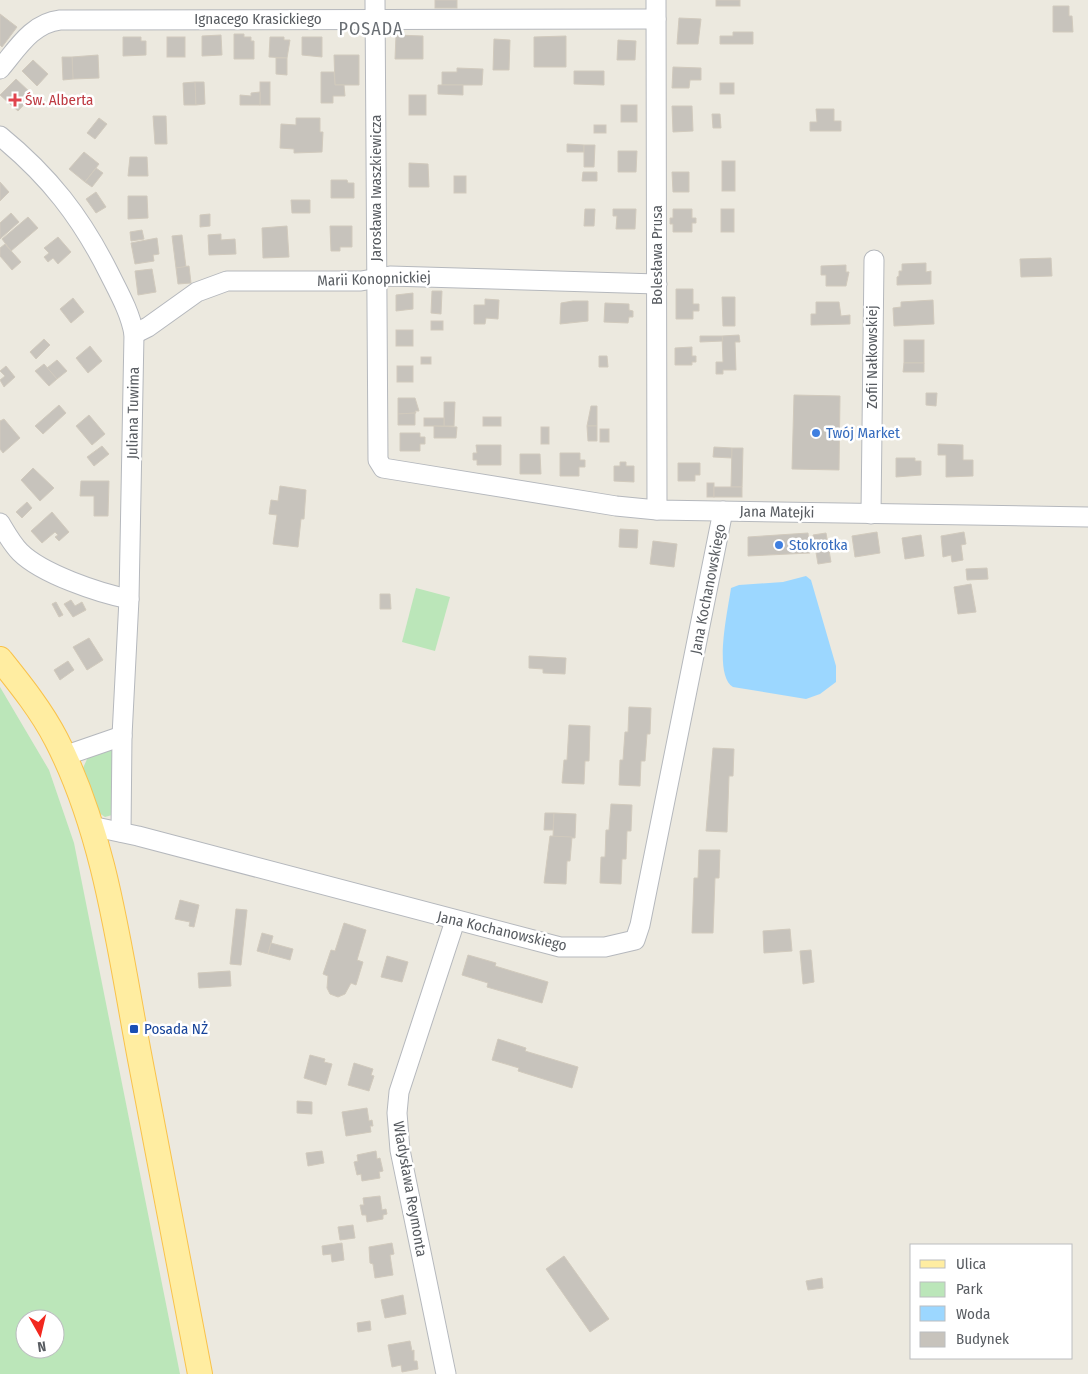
<svg xmlns="http://www.w3.org/2000/svg" width="1088" height="1374" viewBox="0 0 1088 1374" font-family="'Fira Sans Condensed',sans-serif">
	<rect width="100%" height="100%" fill="#ece9df"/>
	<!-- green -->
	<g fill="#bbe6b9" fill-rule="evenodd">
		<polygon points="416,588 450,597 435,651 402,642"/>
		<path d="M0 687 49 770 74 843 180 1374H0ZM25 1319H55V1349H25Z"/>
		<polygon points="113,747 112,815 105,817 99,813 83,768 88,757"/>
	</g>
	<!-- water -->
	<path fill="#9cd7ff" d="M806 576 811 580 836 666V682L820 694 806 699 733 687C713 675 728 610 731 588L739 585 783 582Z"/>
	<!-- building -->
	<g fill="#c7c3bc" stroke="#d1cabd">
		<rect x="435" y="0" width="22" height="8"/>
		<rect x="716" y="0" width="24" height="6"/>
		<polygon points="1053,6 1069,6 1069,16 1072,16 1073,32 1053,32"/>
		<polygon points="0,14 17,27 2,47 0,45"/>
		<polygon points="679,18 701,19 698,44 677,44"/>
		<polygon points="733,32 753,32 753,44 720,44 720,36 733,36"/>
		<polygon points="234,34 244,34 244,37 251,37 251,41 254,41 254,59 234,59"/>
		<polygon points="221,35 222,55 202,56 202,36"/>
		<polygon points="396,35 423,36 423,59 395,59"/>
		<polygon points="566,36 566,67 534,67 534,37"/>
		<polygon points="123,37 141,37 141,41 146,41 146,55 123,56"/>
		<rect x="167" y="37" width="18" height="20"/>
		<polygon points="270,37 284,37 284,40 290,40 287,58 269,57"/>
		<polygon points="302,37 322,37 322,57 302,55"/>
		<polygon points="494,39 510,40 509,70 493,70"/>
		<polygon points="618,40 636,41 635,60 617,60"/>
		<polygon points="98,55 99,78 73,79 72,57"/>
		<polygon points="334,55 359,55 359,85 335,85"/>
		<polygon points="62,57 72,57 73,79 63,80"/>
		<polygon points="276,58 287,58 287,75 276,74"/>
		<polygon points="33,60 48,74 37,86 22,71"/>
		<polygon points="673,67 701,68 701,80 690,80 689,88 672,88"/>
		<polygon points="457,68 483,69 482,85 442,85 442,72 457,72"/>
		<polygon points="574,71 604,71 604,85 574,84"/>
		<polygon points="321,72 334,72 335,85 344,85 345,96 333,96 333,103 321,103"/>
		<polygon points="16,79 33,95 18,111 0,95"/>
		<polygon points="195,82 196,105 184,105 183,83"/>
		<polygon points="195,82 204,82 205,104 196,105"/>
		<rect x="260" y="82" width="10" height="23"/>
		<rect x="720" y="83" width="14" height="11"/>
		<polygon points="438,85 463,85 463,95 438,94"/>
		<polygon points="260,92 260,105 240,105 240,95 251,96 251,93"/>
		<rect x="409" y="95" width="17" height="20"/>
		<rect x="621" y="105" width="16" height="17"/>
		<polygon points="672,106 692,106 693,131 673,132"/>
		<polygon points="816,109 834,109 834,121 841,121 841,131 810,131 810,122 817,122"/>
		<polygon points="712,114 720,114 721,128 713,128"/>
		<polygon points="153,116 166,116 167,144 155,144"/>
		<polygon points="99,118 107,124 95,139 87,133"/>
		<polygon points="296,118 320,118 320,132 323,132 322,152 294,153 294,149 280,148 281,124 296,125"/>
		<rect x="594" y="125" width="12" height="8"/>
		<polygon points="567,144 584,145 584,152 567,152"/>
		<polygon points="584,145 595,145 594,167 584,167"/>
		<polygon points="618,151 637,151 636,172 618,172"/>
		<polygon points="84,152 99,164 85,182 69,169"/>
		<polygon points="130,157 147,157 148,176 128,176"/>
		<rect x="722" y="161" width="13" height="30"/>
		<polygon points="409,163 428,164 429,187 409,187"/>
		<polygon points="96,168 103,173 92,187 85,182"/>
		<polygon points="583,172 597,172 597,181 582,181"/>
		<polygon points="672,172 689,172 689,192 673,192"/>
		<rect x="454" y="176" width="12" height="17"/>
		<polygon points="331,180 347,180 348,183 354,183 354,198 331,198"/>
		<polygon points="0,182 9,192 0,201"/>
		<polygon points="96,192 106,207 96,213 86,199"/>
		<polygon points="128,196 147,196 148,218 128,219"/>
		<polygon points="291,200 310,200 310,213 292,213"/>
		<polygon points="585,209 595,209 594,226 584,226"/>
		<polygon points="613,209 636,209 635,229 616,229 617,216 613,216"/>
		<polygon points="673,209 692,209 692,218 696,218 696,223 692,223 692,232 673,232 673,224 670,224 670,218 673,218"/>
		<rect x="721" y="209" width="13" height="23"/>
		<polygon points="11,213 19,222 0,239 0,223"/>
		<polygon points="210,214 210,226 200,227 200,215"/>
		<polygon points="28,217 38,228 11,251 2,239"/>
		<polygon points="287,226 289,257 263,258 262,228"/>
		<polygon points="330,226 352,226 352,247 340,247 340,251 331,251"/>
		<polygon points="142,230 144,239 131,241 130,232"/>
		<polygon points="221,234 221,240 235,239 236,254 209,255 208,235"/>
		<polygon points="182,235 186,267 176,268 172,236"/>
		<polygon points="58,237 71,252 58,264 53,258 48,262 44,257 49,253 44,248"/>
		<polygon points="157,238 159,254 153,255 154,261 135,264 131,243"/>
		<polygon points="5,244 21,262 12,270 0,256 0,248"/>
		<polygon points="1051,258 1052,276 1021,277 1020,259"/>
		<polygon points="926,263 926,272 931,271 931,284 897,285 897,277 899,276 899,271 902,271 902,264"/>
		<polygon points="846,265 846,272 849,272 846,286 826,286 826,275 821,275 821,266"/>
		<polygon points="189,266 191,283 178,284 176,268"/>
		<polygon points="152,269 156,292 138,295 135,271"/>
		<polygon points="676,289 693,289 693,304 699,304 699,311 693,311 693,319 676,319"/>
		<polygon points="432,291 442,291 441,314 431,313"/>
		<polygon points="413,293 413,309 396,311 396,295"/>
		<polygon points="722,297 735,297 735,326 723,326"/>
		<polygon points="73,298 84,312 71,323 60,309"/>
		<polygon points="485,299 499,300 498,319 486,318 485,324 474,324 474,305 485,305"/>
		<polygon points="933,300 934,324 894,326 893,308 901,307 901,302"/>
		<polygon points="573,301 588,301 588,321 560,324 561,303"/>
		<polygon points="816,302 839,302 841,316 850,315 850,324 811,325 811,314 816,314"/>
		<polygon points="605,303 629,304 629,310 633,311 633,317 629,317 628,323 604,322"/>
		<rect x="431" y="321" width="12" height="9"/>
		<rect x="396" y="330" width="17" height="16"/>
		<polygon points="739,335 740,342 735,342 736,370 723,370 723,374 716,374 716,362 723,362 722,336"/>
		<polygon points="700,336 722,336 723,341 700,342"/>
		<polygon points="44,339 50,345 36,359 30,352"/>
		<rect x="904" y="340" width="20" height="23"/>
		<polygon points="90,346 102,361 88,373 76,358"/>
		<polygon points="692,347 692,356 696,356 696,362 692,362 692,365 675,365 675,348"/>
		<polygon points="599,356 607,356 608,367 599,367"/>
		<rect x="421" y="357" width="10" height="7"/>
		<polygon points="57,360 67,371 57,379 47,368"/>
		<polygon points="904,363 924,363 924,372 903,372"/>
		<polygon points="44,364 57,379 49,386 35,371"/>
		<polygon points="6,366 15,377 4,387 0,380 5,376 0,371"/>
		<rect x="397" y="366" width="16" height="16"/>
		<polygon points="926,393 937,393 936,406 926,405"/>
		<polygon points="794,395 840,396 839,470 792,469"/>
		<polygon points="398,398 415,398 419,411 415,411 416,413 398,414"/>
		<polygon points="444,402 455,402 454,426 444,426"/>
		<polygon points="59,405 66,413 43,434 35,426"/>
		<polygon points="591,406 597,406 597,426 587,426"/>
		<polygon points="415,413 415,425 398,425 398,414"/>
		<polygon points="89,415 105,434 92,445 76,426"/>
		<rect x="483" y="417" width="18" height="9"/>
		<rect x="424" y="418" width="20" height="8"/>
		<polygon points="4,419 20,438 3,453 0,449 0,421"/>
		<polygon points="434,426 457,427 456,438 434,438"/>
		<polygon points="587,426 597,426 597,441 588,441"/>
		<rect x="541" y="427" width="8" height="17"/>
		<rect x="600" y="429" width="9" height="13"/>
		<polygon points="400,433 420,433 420,437 425,437 425,444 420,444 420,451 400,451"/>
		<polygon points="938,444 963,445 963,460 973,460 973,476 946,477 946,455 938,455"/>
		<polygon points="476,445 501,445 501,465 477,465 477,460 473,460 473,453 477,453"/>
		<polygon points="102,446 109,454 94,466 87,457"/>
		<polygon points="714,447 732,448 732,458 713,457"/>
		<polygon points="732,448 743,448 742,487 731,487"/>
		<polygon points="560,453 580,453 580,460 585,460 585,467 579,467 579,476 560,476"/>
		<polygon points="520,454 540,454 541,474 520,474"/>
		<polygon points="896,458 915,458 915,461 921,461 921,475 896,477"/>
		<polygon points="620,462 626,462 626,466 634,466 634,482 614,481 614,466 620,466"/>
		<polygon points="678,463 700,463 700,475 695,475 695,481 678,481"/>
		<polygon points="33,468 54,488 40,501 21,480"/>
		<polygon points="81,481 109,481 108,516 94,516 94,496 80,496"/>
		<rect x="707" y="483" width="7" height="14"/>
		<polygon points="280,486 306,490 304,519 301,519 298,547 273,544 277,515 269,514 271,500 278,501"/>
		<rect x="714" y="487" width="28" height="10"/>
		<polygon points="27,502 32,508 22,518 16,512"/>
		<polygon points="52,512 69,532 59,541 55,537 58,535 55,532 42,543 31,531"/>
		<polygon points="620,529 638,530 637,548 619,547"/>
		<polygon points="877,532 880,553 855,557 852,536"/>
		<polygon points="964,532 966,544 961,545 963,560 952,562 951,555 943,557 941,536"/>
		<polygon points="808,533 810,553 748,556 748,537"/>
		<polygon points="826,533 831,562 818,564 813,535"/>
		<polygon points="921,535 924,556 905,559 902,538"/>
		<polygon points="653,541 677,544 674,567 650,564"/>
		<polygon points="987,568 988,579 967,580 966,569"/>
		<polygon points="971,584 976,612 958,614 954,587"/>
		<polygon points="380,594 390,594 391,609 380,609"/>
		<polygon points="71,600 75,606 82,602 86,610 73,617 64,604"/>
		<polygon points="56,602 63,615 59,617 52,604"/>
		<polygon points="89,638 103,660 87,670 73,647"/>
		<polygon points="529,656 566,658 565,674 543,673 543,669 529,668"/>
		<polygon points="68,661 74,670 60,680 54,670"/>
		<polygon points="629,707 651,708 650,734 647,734 645,761 641,761 640,786 619,785 620,760 623,760 625,732 628,732"/>
		<polygon points="569,725 590,726 589,761 585,761 584,784 562,783 564,760 567,760"/>
		<polygon points="713,748 734,749 733,776 729,776 727,832 706,831"/>
		<polygon points="611,804 632,805 631,831 627,831 626,859 622,859 621,884 600,883 601,857 605,857 606,830 609,830"/>
		<polygon points="545,813 554,813 553,830 544,830"/>
		<polygon points="554,813 576,814 575,838 553,837"/>
		<polygon points="550,836 572,837 570,861 567,861 566,884 544,883"/>
		<polygon points="699,850 720,850 719,878 715,878 713,933 692,933 694,878 698,878"/>
		<polygon points="180,900 199,905 194,927 189,926 190,922 175,919"/>
		<polygon points="236,909 247,910 241,965 230,964"/>
		<polygon points="344,923 366,930 357,960 363,962 356,985 351,983 345,994 338,997 330,994 327,988 328,976 323,974 331,950 335,951"/>
		<polygon points="790,929 792,951 764,953 763,931"/>
		<polygon points="262,933 273,936 268,954 257,951"/>
		<polygon points="271,943 293,949 290,960 268,954"/>
		<polygon points="811,950 814,982 803,984 800,951"/>
		<polygon points="468,955 496,963 495,966 548,982 542,1003 487,987 488,983 462,975"/>
		<polygon points="387,956 408,962 402,982 381,977"/>
		<polygon points="230,971 231,986 199,988 198,973"/>
		<polygon points="498,1039 526,1048 525,1051 578,1067 572,1088 518,1071 519,1068 492,1060"/>
		<polygon points="310,1055 325,1059 324,1062 332,1064 326,1085 304,1078"/>
		<polygon points="354,1063 373,1069 371,1075 374,1076 369,1091 348,1085"/>
		<polygon points="297,1101 312,1102 312,1114 297,1113"/>
		<polygon points="367,1108 369,1121 372,1120 373,1126 370,1126 371,1132 346,1136 342,1112"/>
		<polygon points="322,1151 324,1163 308,1166 306,1153"/>
		<polygon points="376,1151 377,1159 380,1158 383,1171 379,1172 380,1178 362,1181 361,1174 357,1175 354,1162 358,1161 357,1155"/>
		<polygon points="380,1196 382,1210 386,1209 387,1214 383,1215 383,1219 367,1222 366,1215 362,1215 360,1205 364,1205 363,1198"/>
		<polygon points="353,1225 355,1238 340,1240 338,1227"/>
		<polygon points="342,1243 344,1260 332,1262 331,1254 323,1255 322,1246"/>
		<polygon points="392,1243 394,1254 390,1255 393,1275 375,1278 373,1264 370,1263 369,1247"/>
		<polygon points="564,1256 609,1319 590,1332 546,1269"/>
		<polygon points="822,1278 823,1288 808,1290 806,1281"/>
		<polygon points="403,1295 406,1314 385,1318 381,1300"/>
		<polygon points="370,1321 371,1330 358,1332 357,1323"/>
		<polygon points="410,1341 412,1351 414,1350 414,1361 417,1361 418,1369 402,1372 401,1365 392,1367 388,1345"/>
	</g>
	<g fill="none" stroke-linecap="round" stroke-linejoin="round">
		<!-- minor casing -->
		<g stroke="#b5b8bd" stroke-width="21">
			<g id="minor">
				<polyline points="375,0 378,460 383,468 616,506 657,510 1088,517"/>
				<polyline points="656,0 657,510"/>
				<path d="M0 69C17 49 32 23 60 20L656 19"/>
				<path d="M0 136C49 176 81 217 109 273 119 293 130 312 134 334L129 599 122 736 121 832"/>
				<polyline points="134,334 148,327 197,292 227,281 361,281 390,276 657,284"/>
				<polyline points="871,514 874,260"/>
				<path d="M0 523C6 533 12 544 20 552 42 574 99 593 129 599"/>
				<polyline points="64,756 122,736"/>
				<polyline points="91,826 138,836 560,947 605,947 635,940 640,925 723,511"/>
				<polyline points="446,1374 400,1150 397,1113 399,1092 455,921"/>
			</g>
		</g>
		<!-- major casing -->
		<g stroke="#f9c24b" stroke-width="26">
			<path id="major" d="M0 659C20 684 41 710 56 739 106 835 120 954 140 1059 160 1164 180 1269 200 1374"/>
		</g>
		<!-- minor -->
		<use href="#minor" stroke="#fff" stroke-width="19"/>
		<!-- major -->
		<use href="#major" stroke="#ffeda1" stroke-width="24"/>
	</g>
	<!-- markers -->
	<path fill="#e0444e" stroke="#fff" stroke-width="2" d="M12.5 92.5h5v5h5v5h-5v5h-5v-5h-5v-5h5z"/>
	<g fill="#3f7fe0" stroke="#fff" stroke-width="2">
		<circle cx="816" cy="433" r="5"/>
		<circle cx="779" cy="545" r="5"/>
	</g>
	<rect fill="#1a4fb4" stroke="#fff" stroke-width="2" x="129" y="1024" width="10" height="10" rx="2.5"/>
	<g text-anchor="middle" dominant-baseline="central" stroke-width="5" stroke-linejoin="round" paint-order="stroke">
		<!-- street labels -->
		<g font-size="15" fill="#585c61" stroke="#fff">
			<text x="258" y="19">Ignacego Krasickiego</text>
			<text transform="translate(376 188) rotate(-90)">Jarosława Iwaszkiewicza</text>
			<text transform="translate(657 255) rotate(-90)">Bolesława Prusa</text>
			<text transform="translate(374 279) rotate(-2)">Marii Konopnickiej</text>
			<text transform="translate(872 357) rotate(-90)">Zofii Nałkowskiej</text>
			<text transform="translate(133 413) rotate(-89)">Juliana Tuwima</text>
			<text transform="translate(777 512) rotate(1)">Jana Matejki</text>
			<text transform="translate(708 589) rotate(-79)">Jana Kochanowskiego</text>
			<text transform="translate(502 931) rotate(13)">Jana Kochanowskiego</text>
			<text transform="translate(410 1189) rotate(80)">Władysława Reymonta</text>
		</g>
		<!-- health labels -->
		<g font-size="15" fill="#be3a42" stroke="#fff" text-anchor="start">
			<text x="25" y="100">Św. Alberta</text>
		</g>
		<!-- shop labels -->
		<g font-size="15" fill="#366cbe" stroke="#fff" text-anchor="start">
			<text x="826" y="433">Twój Market</text>
			<text x="789" y="545">Stokrotka</text>
		</g>
		<!-- transit labels -->
		<g font-size="15" fill="#164399" stroke="#fff" text-anchor="start">
			<text x="144" y="1029">Posada NŻ</text>
		</g>
		<!-- quarter labels -->
		<g font-size="18" letter-spacing="1" fill="#696e73" stroke="#fff">
			<text x="371" y="29">POSADA</text>
		</g>
	</g>
	<!-- legend -->
	<rect x="910" y="1244" width="162" height="115" fill="#ffffff" stroke="#bcbec0"/>
	<rect x="920" y="1260" width="25" height="8" fill="#ffeda1" stroke="#bcbec0"/>
	<text x="956" y="1269" font-size="15" fill="#585c61">Ulica</text>
	<rect x="920" y="1282" width="25" height="15" fill="#bbe6b9" stroke="#bcbec0"/>
	<text x="956" y="1294" font-size="15" fill="#585c61">Park</text>
	<rect x="920" y="1306" width="25" height="15" fill="#9cd7ff" stroke="#bcbec0"/>
	<text x="956" y="1319" font-size="15" fill="#585c61">Woda</text>
	<rect x="920" y="1332" width="25" height="15" fill="#c7c3bc" stroke="#bcbec0"/>
	<text x="956" y="1344" font-size="15" fill="#585c61">Budynek</text>
	<!-- north arrow -->
	<g transform="translate(40 1334) rotate(172)"><circle r="24" fill="#ffffff" stroke="#bcbec0"/>
	<path d="M0-4L9 19L0 12L-9 19Z" fill="#f2281f"/>
	<text y="-8" font-size="14" font-weight="bold" text-anchor="middle" fill="#585c61">N</text>
	</g>
</svg>
